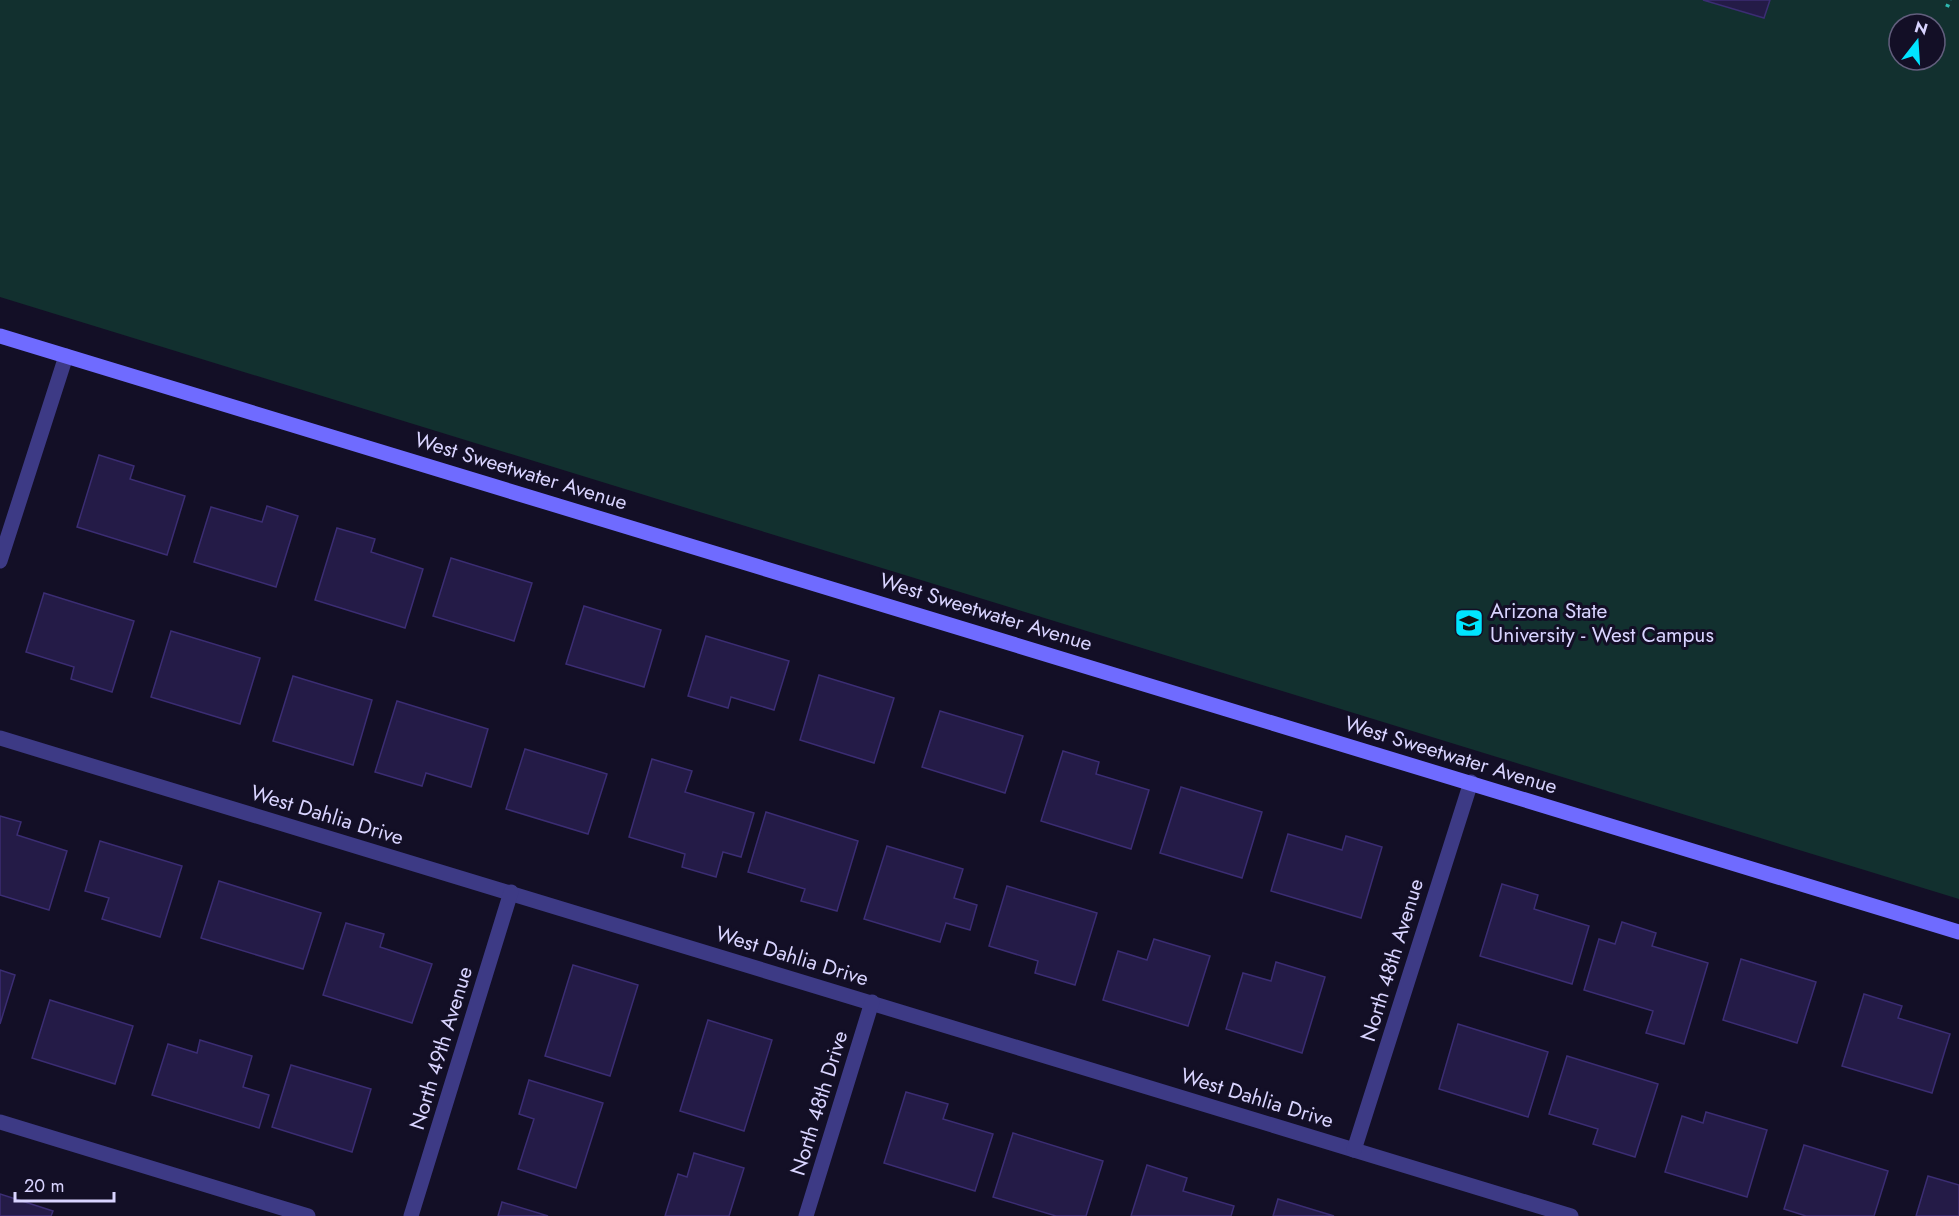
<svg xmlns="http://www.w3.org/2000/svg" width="1959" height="1216" viewBox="0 0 1959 1216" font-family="Jost,sans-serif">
	<rect width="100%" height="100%" fill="#130f26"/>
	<!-- green -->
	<path fill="#12302f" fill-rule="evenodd" d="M0 0H1959V899L0 297ZM1899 24H1935V60H1899Z"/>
	<!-- building -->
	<g fill="#241b47" stroke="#3b2d73" stroke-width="1.5">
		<polygon points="1703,0 1770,0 1764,18"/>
		<polygon points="99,455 134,466 130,479 185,496 167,555 77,527"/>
		<polygon points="267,506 298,516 276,587 194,562 211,507 262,522"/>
		<polygon points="337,528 375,539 371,552 423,569 405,628 315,600"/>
		<polygon points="451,558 532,583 514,641 433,616"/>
		<polygon points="44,593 134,621 112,692 71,679 74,667 26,652"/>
		<polygon points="584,606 661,630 644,687 566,664"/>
		<polygon points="171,631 260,658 240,724 151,697"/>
		<polygon points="706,636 789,661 774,710 731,697 728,708 688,696"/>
		<polygon points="819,675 894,698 874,763 800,740"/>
		<polygon points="293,676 372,700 353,765 273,741"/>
		<polygon points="397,701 488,729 471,787 426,773 422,786 375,772"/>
		<polygon points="940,711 1023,736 1005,793 922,767"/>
		<polygon points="525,749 607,774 588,834 506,809"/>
		<polygon points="1063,751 1099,762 1096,774 1149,790 1131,849 1041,821"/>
		<polygon points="652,759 692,771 685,792 754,813 741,857 723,852 716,877 682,867 685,854 629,837"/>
		<polygon points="1181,787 1262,812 1242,878 1160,853"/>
		<polygon points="766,812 858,841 837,911 801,901 805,889 748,872"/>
		<polygon points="0,816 21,822 17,835 67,851 49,910 0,895"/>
		<polygon points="1288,834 1342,850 1346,836 1382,847 1361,918 1271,891"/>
		<polygon points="100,841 182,866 160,937 102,919 109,898 85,891"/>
		<polygon points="887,846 963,869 954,898 977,905 970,930 946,923 940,942 864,919"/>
		<polygon points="219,881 321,913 303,969 201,938"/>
		<polygon points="1502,884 1538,895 1534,909 1589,926 1572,984 1480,956"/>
		<polygon points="1007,886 1097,913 1075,985 1035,973 1038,961 989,946"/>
		<polygon points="1622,922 1656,933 1652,946 1708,963 1684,1044 1646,1033 1653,1011 1584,990 1599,939 1615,944"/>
		<polygon points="346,923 384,934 380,947 432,964 412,1023 323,995"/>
		<polygon points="1154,939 1210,956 1188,1026 1103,1000 1118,951 1147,960"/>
		<polygon points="1741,959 1816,982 1797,1043 1723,1020"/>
		<polygon points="1276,962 1325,977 1302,1053 1226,1029 1243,973 1271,981"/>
		<polygon points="573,965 638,985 610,1076 545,1056"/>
		<polygon points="0,970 15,975 0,1024"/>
		<polygon points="1864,994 1902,1006 1898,1018 1950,1034 1932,1093 1842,1066"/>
		<polygon points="50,1000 133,1026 115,1084 32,1058"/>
		<polygon points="708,1020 772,1040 744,1131 680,1111"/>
		<polygon points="1458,1024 1548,1052 1528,1117 1439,1089"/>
		<polygon points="200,1040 252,1056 243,1087 269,1095 259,1128 152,1095 168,1044 197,1053"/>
		<polygon points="1567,1056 1658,1084 1635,1157 1593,1144 1598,1129 1549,1114"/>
		<polygon points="291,1065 371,1089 352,1152 272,1127"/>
		<polygon points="529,1080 603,1103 576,1188 518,1169 534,1119 519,1114"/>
		<polygon points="906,1092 948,1104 943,1119 993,1134 975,1191 884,1163"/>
		<polygon points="1706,1112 1767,1130 1747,1197 1665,1172 1682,1116 1703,1123"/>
		<polygon points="1013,1133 1103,1161 1086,1216 1056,1216 993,1197"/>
		<polygon points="1804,1145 1888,1171 1874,1216 1806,1216 1784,1209"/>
		<polygon points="694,1153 744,1168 729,1216 665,1216 678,1174 687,1177"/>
		<polygon points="1147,1165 1187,1178 1183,1191 1234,1206 1231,1216 1131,1216"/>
		<polygon points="1928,1176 1959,1185 1959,1216 1916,1216"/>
		<polygon points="0,1194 53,1211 51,1216 0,1216"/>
		<polygon points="1278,1199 1334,1216 1273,1216"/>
		<polygon points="502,1202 548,1216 498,1216"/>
	</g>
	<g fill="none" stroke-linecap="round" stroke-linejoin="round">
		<!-- path -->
		<polyline stroke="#2fb8b0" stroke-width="4" stroke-dasharray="3 4.5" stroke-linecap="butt" points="1947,7 1950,0"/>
		<!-- street -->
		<g stroke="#3d3a85" stroke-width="15">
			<polyline points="0,561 66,356"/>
			<polyline points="0,738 1571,1216"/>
			<polyline points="0,1122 308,1216"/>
			<polyline points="1354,1150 1471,782"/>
			<polyline points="411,1216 511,892"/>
			<polyline points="806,1216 872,1002"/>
		</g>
		<!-- secondary -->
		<polyline stroke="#6f6bff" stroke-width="15" points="0,336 1959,932"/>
	</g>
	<!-- icons -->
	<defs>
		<g id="university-square" transform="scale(1.5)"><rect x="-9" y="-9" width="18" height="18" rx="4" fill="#00e5ff" stroke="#130f26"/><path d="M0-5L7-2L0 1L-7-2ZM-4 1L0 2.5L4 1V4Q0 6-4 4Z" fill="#111"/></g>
	</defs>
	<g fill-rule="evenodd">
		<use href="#university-square" x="1469" y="623"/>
	</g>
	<g text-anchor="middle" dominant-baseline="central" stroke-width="6" stroke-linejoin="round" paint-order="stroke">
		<!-- street labels -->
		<g font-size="21" fill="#d9d4ff" stroke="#130f26">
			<text transform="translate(521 471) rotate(17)">West Sweetwater Avenue</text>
			<text transform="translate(986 612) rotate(17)">West Sweetwater Avenue</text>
			<text transform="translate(1451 755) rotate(17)">West Sweetwater Avenue</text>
			<text transform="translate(327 815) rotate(17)">West Dahlia Drive</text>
			<text transform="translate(792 956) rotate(17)">West Dahlia Drive</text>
			<text transform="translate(1392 960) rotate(-73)">North 48th Avenue</text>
			<text transform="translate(441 1048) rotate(-73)">North 49th Avenue</text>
			<text transform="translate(1257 1098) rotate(17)">West Dahlia Drive</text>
			<text transform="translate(819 1103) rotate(-73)">North 48th Drive</text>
		</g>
		<!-- poi labels -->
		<g font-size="21" fill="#d9d4ff" stroke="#130f26" text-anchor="start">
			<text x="1490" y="611">Arizona State<tspan x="1490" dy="24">University - West Campus</tspan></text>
		</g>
	</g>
	<!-- north arrow -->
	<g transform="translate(1917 42) rotate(17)"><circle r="28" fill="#130f26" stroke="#625e7d" stroke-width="1.5"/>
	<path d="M0-4.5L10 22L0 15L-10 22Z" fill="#00e5ff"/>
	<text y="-9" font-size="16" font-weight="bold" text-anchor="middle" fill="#d9d4ff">N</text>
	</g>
	<!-- scale -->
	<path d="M15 1192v9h99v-9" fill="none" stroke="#d9d4ff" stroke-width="3"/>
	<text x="24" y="1192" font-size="18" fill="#d9d4ff" stroke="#130f26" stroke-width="4.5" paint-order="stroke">20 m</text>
</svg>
